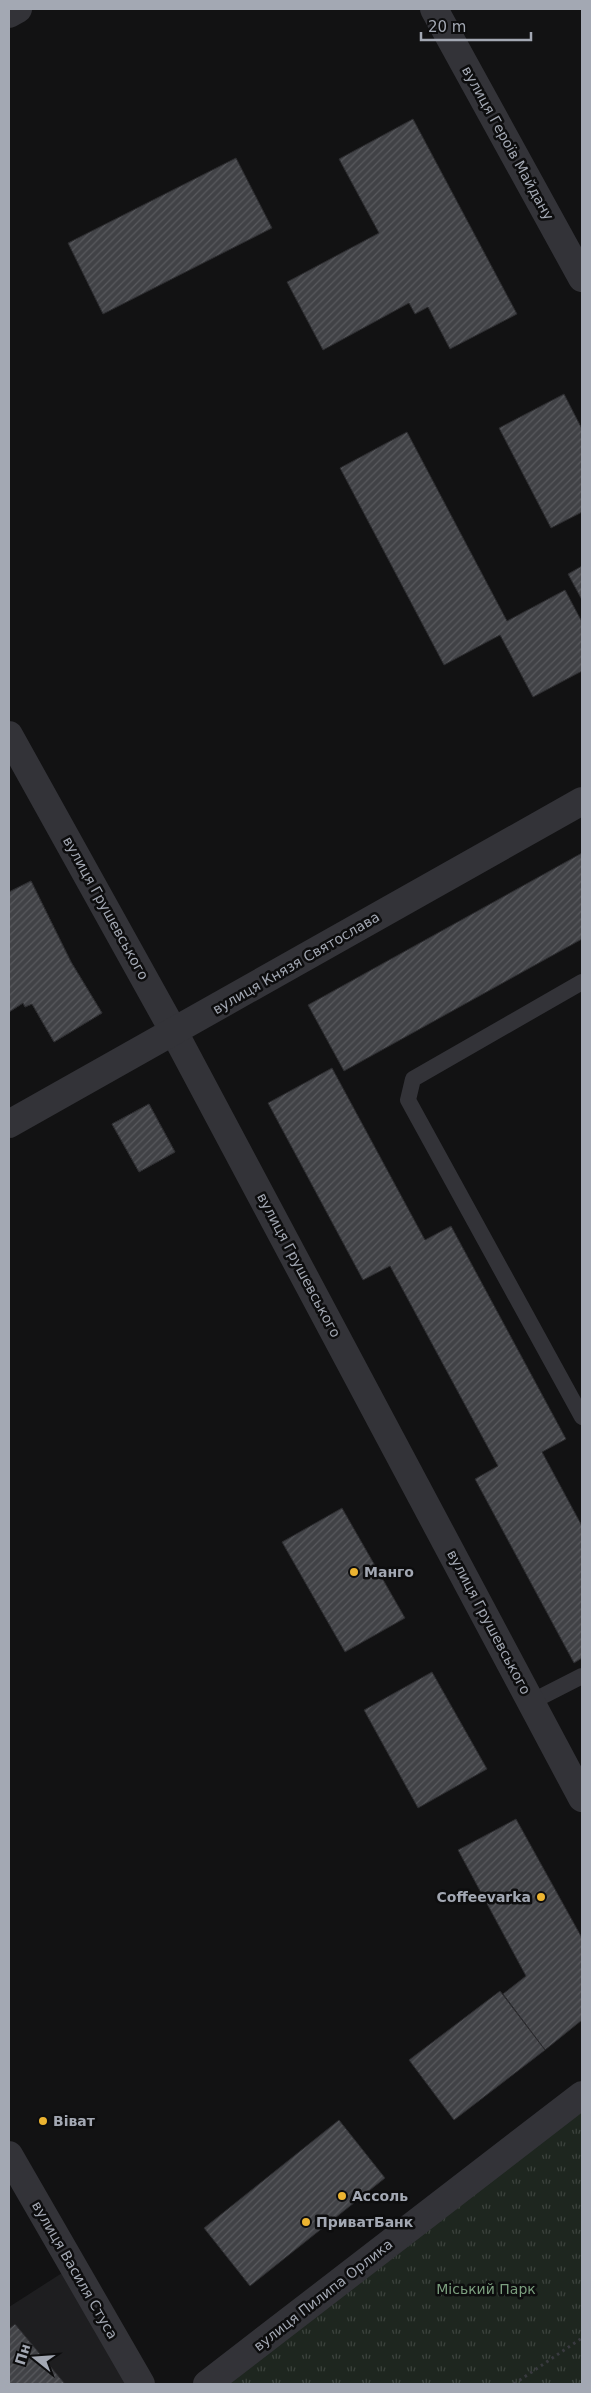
<svg xmlns="http://www.w3.org/2000/svg" width="591" height="2393" viewBox="0 0 591 2393" font-family="'DejaVu Sans',sans-serif">
	<defs>
		<pattern id="park-tufts" width="24" height="20" patternUnits="userSpaceOnUse" patternTransform="scale(1.25)"><rect width="24" height="20" fill="#1e261f"/><path d="M3 7l-1-3M5 7V3M7 7l1-3M15 17l-1-3M17 17v-4M19 17l1-3" fill="none" stroke="#3c433d"/></pattern>
		<pattern id="building-hatch" width="6" height="6" patternUnits="userSpaceOnUse" patternTransform="scale(1.25)"><rect width="6" height="6" fill="#414246"/><path d="M-1 1l2-2M0 6l6-6M5 7l2-2" fill="none" stroke="#595a5e"/></pattern>
	</defs>
	<rect width="100%" height="100%" fill="#121213"/>
	<!-- built -->
	<polygon fill="#1e1e20" points="73,2266 141,2384 9,2384 9,2307"/>
	<!-- park -->
	<polygon fill="url(#park-tufts)" points="582,2095 582,2384 208,2384"/>
	<!-- building -->
	<g fill="url(#building-hatch)" stroke="#2c2c2f">
		<polygon points="413,119 517,314 450,349 428,307 415,314 409,303 323,350 287,282 379,233 339,159"/>
		<polygon points="236,158 272,228 103,314 68,243"/>
		<polygon points="564,394 582,429 582,512 551,528 499,428"/>
		<polygon points="407,432 507,621 565,590 582,622 582,671 533,697 500,635 444,665 340,468"/>
		<polygon points="582,566 582,600 568,574"/>
		<polygon points="582,853 582,939 344,1071 308,1005"/>
		<polygon points="31,881 71,962 102,1013 54,1042 32,1004 25,1007 23,1003 9,1012 9,892"/>
		<polygon points="31,881 71,962 102,1013 54,1042 32,1004 25,1007 23,1003 9,1012 9,892"/>
		<polygon points="332,1068 425,1240 451,1226 566,1439 542,1452 582,1526 582,1658 574,1663 475,1479 498,1466 390,1266 363,1280 268,1103"/>
		<polygon points="149,1104 175,1152 139,1172 112,1124"/>
		<polygon points="149,1104 175,1152 139,1172 112,1124"/>
		<polygon points="342,1508 405,1618 345,1652 282,1542"/>
		<polygon points="432,1672 487,1769 418,1808 364,1710"/>
		<polygon points="516,1819 582,1938 582,2020 545,2050 503,1994 526,1976 458,1850"/>
		<polygon points="500,1991 545,2050 454,2120 409,2060"/>
		<polygon points="339,2120 385,2178 250,2286 204,2228"/>
		<polygon points="15,2324 65,2384 9,2384 9,2329"/>
	</g>
	<g fill="none" stroke-linecap="round" stroke-linejoin="round">
		<!-- path -->
		<polyline stroke="#393a3f" stroke-width="3" stroke-dasharray="2.5 4" stroke-linecap="butt" points="514,2384 582,2338"/>
		<!-- service -->
		<g stroke="#333338" stroke-width="16">
			<polyline points="582,982 413,1079 408,1100 582,1417"/>
			<polyline points="531,1702 582,1676"/>
		</g>
		<!-- minor -->
		<g stroke="#333338" stroke-width="28">
			<polyline points="9,14 18,9"/>
			<polyline points="9,735 174,1032 582,1798"/>
			<polyline points="9,1124 582,801"/>
			<polyline points="9,2155 141,2384"/>
			<polyline points="207,2384 582,2095"/>
		</g>
		<!-- tertiary -->
		<polyline stroke="#333338" stroke-width="28" points="434,9 582,278"/>
	</g>
	<!-- markers -->
	<g fill="#ecb431" stroke="#0d0d0e" stroke-width="2">
		<circle cx="354" cy="1572" r="5"/>
		<circle cx="541" cy="1897" r="5"/>
		<circle cx="43" cy="2121" r="5"/>
		<circle cx="342" cy="2196" r="5"/>
		<circle cx="306" cy="2222" r="5"/>
	</g>
	<g text-anchor="middle" dominant-baseline="central" stroke-width="5" stroke-linejoin="round" paint-order="stroke">
		<!-- street labels -->
		<g font-size="14" fill="#a3a8b3" stroke="#0d0d0e">
			<text transform="translate(508 143) rotate(61)">вулиця Героїв Майдану</text>
			<text transform="translate(106 908) rotate(61)">вулиця Грушевського</text>
			<text transform="translate(296 963) rotate(-30)">вулиця Князя Святослава</text>
			<text transform="translate(299 1265) rotate(62)">вулиця Грушевського</text>
			<text transform="translate(489 1622) rotate(62)">вулиця Грушевського</text>
			<text transform="translate(75 2270) rotate(60)">вулиця Василя Стуса</text>
			<text transform="translate(323 2295) rotate(-38)">вулиця Пилипа Орлика</text>
		</g>
		<!-- poi labels -->
		<g font-size="14" font-weight="bold" fill="#a3a8b3" stroke="#0d0d0e" text-anchor="start">
			<text x="364" y="1572">Манго</text>
			<text x="531" y="1897" text-anchor="end">Coffeevarka</text>
			<text x="53" y="2121">Віват</text>
			<text x="352" y="2196">Ассоль</text>
			<text x="316" y="2222">ПриватБанк</text>
		</g>
		<!-- park labels -->
		<g font-size="14" fill="#7b9e7e" stroke="#0d0d0e">
			<text x="486" y="2289">Міський Парк</text>
		</g>
	</g>
	<!-- border -->
	<rect width="591" height="2393" fill="none" stroke="#a3a8b3" stroke-width="20"/>
	<!-- north arrow -->
	<g transform="translate(35 2358) rotate(287)" stroke="#0d0d0e" stroke-width="4" paint-order="stroke">
	<path d="M0-4L9 19L0 12L-9 19Z" fill="#a3a8b3"/>
	<text y="-8" font-size="14" font-weight="bold" text-anchor="middle" fill="#a3a8b3">Пн</text>
	</g>
	<!-- scale -->
	<path d="M421 32v8h110v-8" fill="none" stroke="#a3a8b3" stroke-width="2.5"/>
	<text x="428" y="32" font-size="15" fill="#a3a8b3" stroke="#0d0d0e" stroke-width="4" paint-order="stroke">20 m</text>
</svg>
